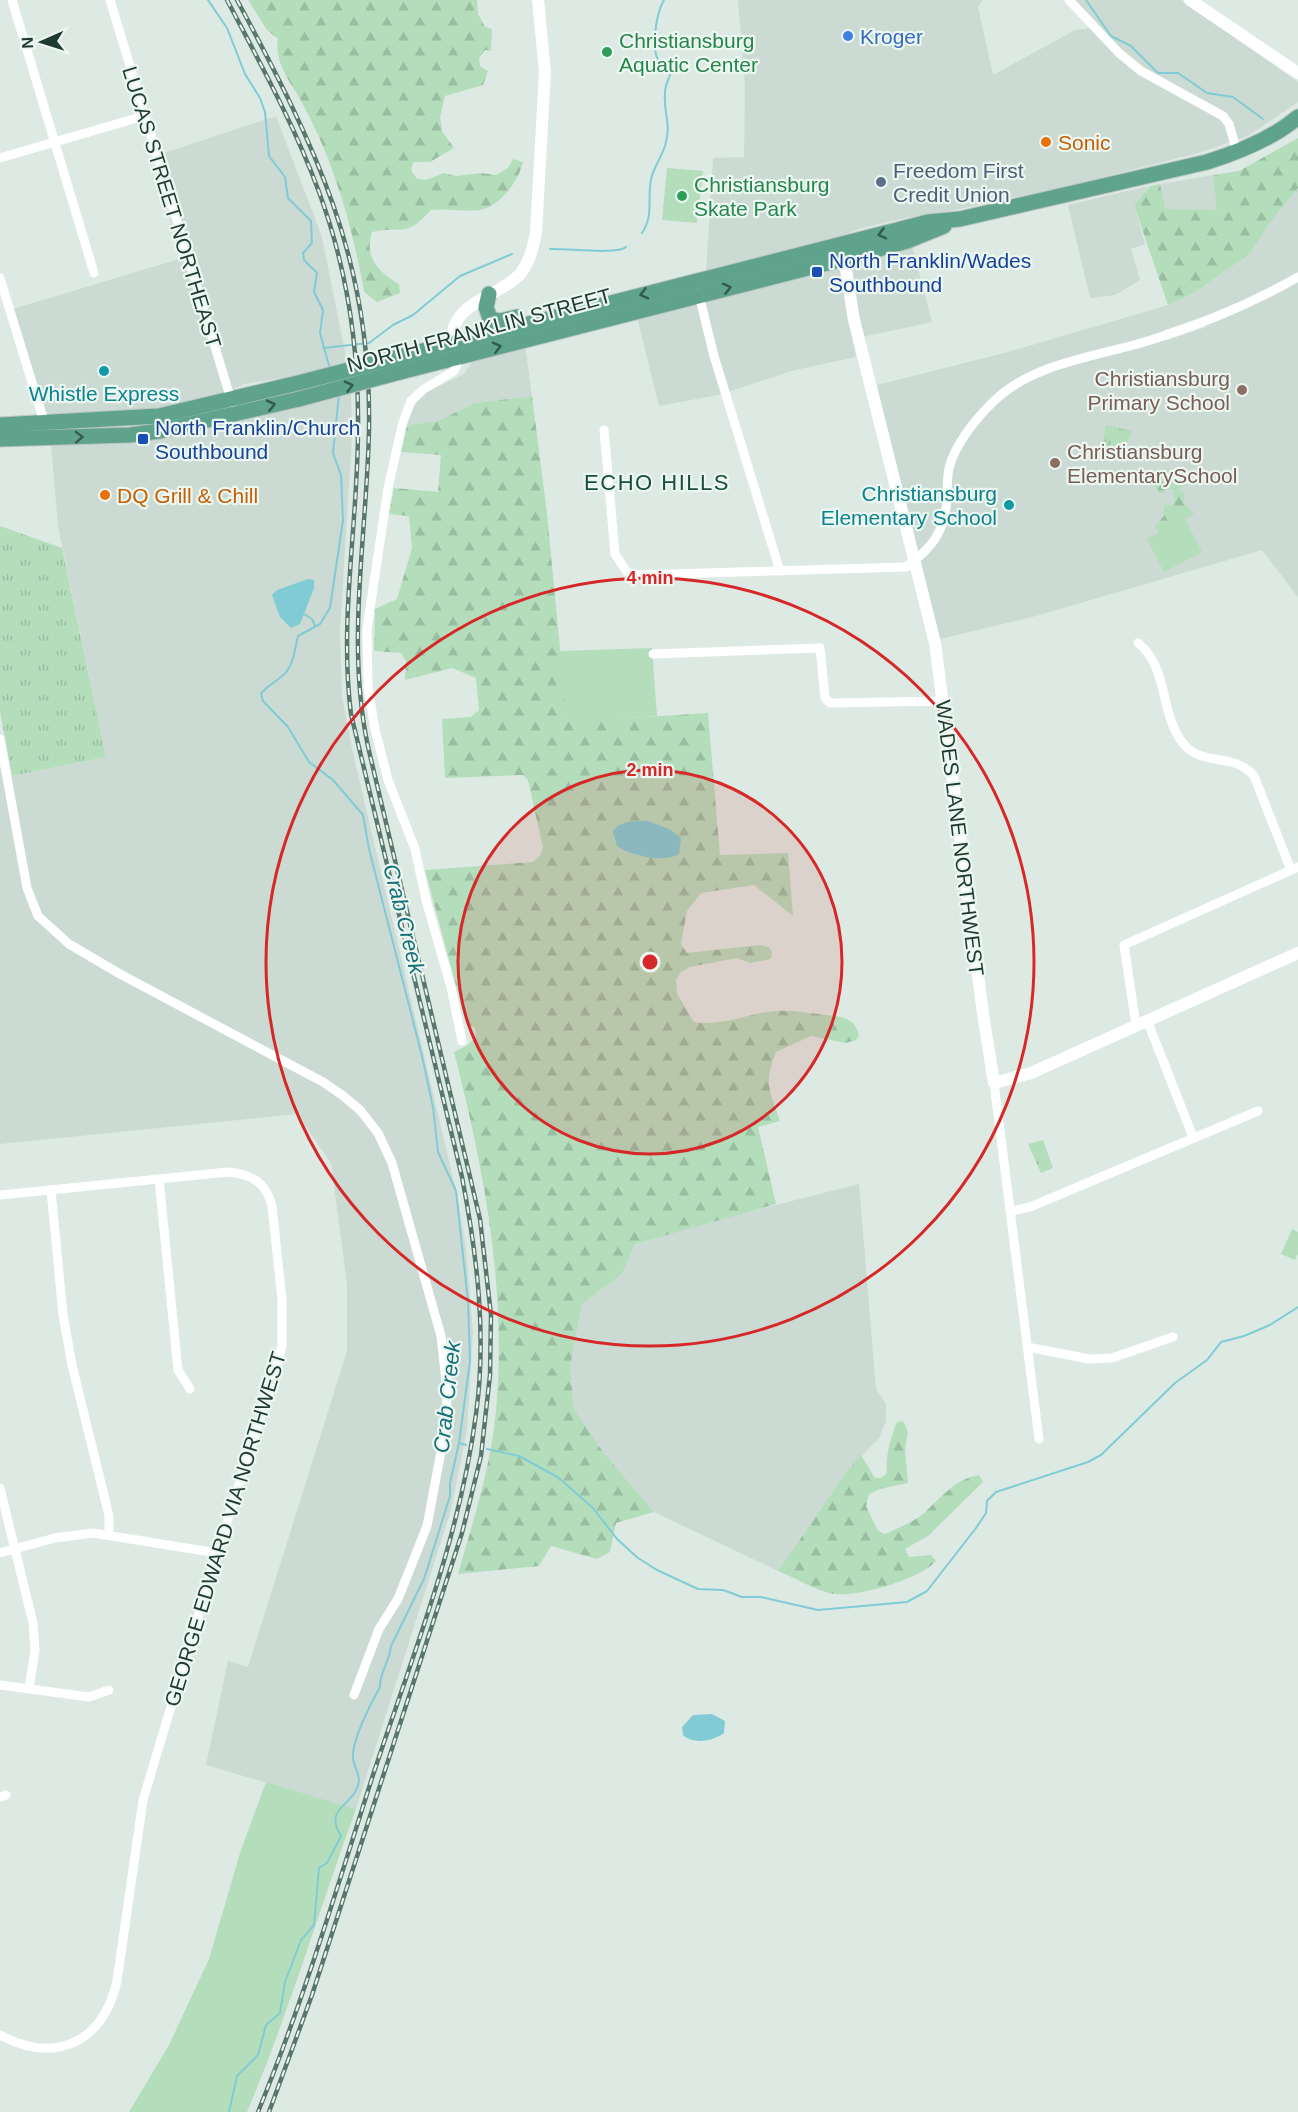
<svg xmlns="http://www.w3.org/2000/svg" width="1298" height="2112" viewBox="0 0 1298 2112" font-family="Helvetica,sans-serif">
	<defs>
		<pattern id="forest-firs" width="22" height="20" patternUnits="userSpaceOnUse" patternTransform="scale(1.5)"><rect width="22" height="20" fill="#b4ddbc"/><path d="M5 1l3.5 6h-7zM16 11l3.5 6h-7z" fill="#9abea2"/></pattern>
		<pattern id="park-tufts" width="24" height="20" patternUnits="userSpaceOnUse" patternTransform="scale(1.5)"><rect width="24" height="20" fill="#b4ddbc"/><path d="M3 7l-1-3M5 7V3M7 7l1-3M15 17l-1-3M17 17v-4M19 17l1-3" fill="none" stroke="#9abea2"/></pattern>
	</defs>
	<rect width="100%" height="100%" fill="#ddeae3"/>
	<!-- built -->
	<g fill="#cbdad2" fill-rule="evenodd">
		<polygon points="738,0 983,0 978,7 993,75 1075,30 1091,28 1064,0 1181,0 1298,82 1298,102 1248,136 1198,153 1079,183 946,212 905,218 862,228 825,242 706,273 713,158 744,157 745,86"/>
		<polygon points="276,116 322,237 347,362 288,377 244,384 215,398 158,411 50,414 46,411 13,309 182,258 152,157"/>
		<polygon points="1213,175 1218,211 1166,209 1160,184"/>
		<polygon points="1149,186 1134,205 1145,244 1131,249 1140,280 1115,295 1090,298 1068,205"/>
		<path d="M1298 188V597L1262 550 1036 616 940 639 877 385 1008 352 1168 305 1192 294 1250 254 1271 221ZM1202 317 1206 327 1167 340 1164 330Z"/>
		<polygon points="912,245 932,322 853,339 856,357 795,370 718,395 659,406 637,317"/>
		<polygon points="525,345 532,396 475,403 438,421 406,425 411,410 423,394 464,374 474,359"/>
		<polygon points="351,393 352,436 340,631 342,696 352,749 458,1199 466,1249 473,1332 467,1430 451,1510 356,1809 206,1765 228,1661 248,1667 347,1351 347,1284 331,1163 297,1114 0,1144 0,767 3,778 106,757 58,526 51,444 299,406"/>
		<polygon points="859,1184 876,1389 886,1404 886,1421 879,1438 845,1474 778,1571 654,1512 603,1452 574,1409 570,1367 582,1304 622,1274 635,1244 708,1222"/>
	</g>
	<!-- grass -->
	<g fill="#b4ddbc">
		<polygon points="667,168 703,171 697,223 662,220"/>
		<polygon points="1185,519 1202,552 1164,572 1147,539"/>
		<polygon points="652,648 657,716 567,723 559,651"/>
		<polygon points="1292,1229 1298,1232 1298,1254 1295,1260 1281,1254"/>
		<path d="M266 1782 356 1809C319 1910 289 2013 247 2112H129L169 2045 209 1959 240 1853Z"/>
	</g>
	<!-- forest -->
	<g fill="url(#forest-firs)">
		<path d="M248 0H477L478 14 485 27 492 29 491 51 485 50 479 58 480 66 488 71 483 85 445 96 440 117 442 131 454 148 430 162H413L411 170 417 179 426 180 444 173 456 176 481 173 496 175 508 168 513 159 523 162C519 180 501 206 480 210 464 212 447 208 431 210 404 239 406 225 372 232 364 257 378 272 399 284L400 293 377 302 364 292C353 228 333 158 301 101 290 81 274 63 278 39L267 30Z"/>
		<polygon points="1298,138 1298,188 1271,221 1250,254 1192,294 1168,305 1134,205 1150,186 1160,184 1166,209 1217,210 1213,175 1239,171"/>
		<path d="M532 396 547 513 567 722 708 713 720 855 788 853 793 916 754 885 701 893 687 911 681 944 687 953 760 945 769 947 772 952 771 959 750 963 737 958 690 967 681 972 676 980 677 994 694 1022C720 1026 742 1016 767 1012 786 1009 800 1012 818 1014 836 1017 855 1014 859 1036L856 1040 846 1043 811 1036 776 1052C763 1084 770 1091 780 1121L758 1127 776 1204 635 1244 622 1274 582 1304 570 1367 574 1409 603 1452 654 1512 616 1523 610 1552 597 1559 551 1546 539 1566 458 1574C473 1521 491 1466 496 1411 507 1289 484 1169 454 1052L468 1045 476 1037 475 1028 466 1023 425 870 533 862 540 856 543 848 528 780 523 775 445 778 442 719 471 717 479 710 476 678 452 668 405 680 406 661 401 653 374 651 375 609 397 599 412 548 409 516 389 514 394 488 438 492 441 455 401 452 406 425 438 421 475 403Z"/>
		<polygon points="1160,469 1169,469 1175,479 1182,481 1183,485 1178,489 1184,493 1184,503 1194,514 1159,533 1155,526 1164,516 1164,505 1174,505 1174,490 1165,489 1164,493 1159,493 1151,480 1156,475 1154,470"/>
		<path d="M903 1421 908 1432 905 1449 908 1483 880 1489 869 1494 866 1506 878 1531 885 1534C898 1528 916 1521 926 1511 943 1496 955 1479 979 1475L983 1482 928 1536 905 1549 909 1557 931 1555 936 1561C921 1579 858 1597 835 1594 820 1593 794 1577 778 1571L845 1474 861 1455 875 1478H881L887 1473C885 1457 891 1436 897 1422Z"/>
	</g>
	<!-- park -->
	<g fill="url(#park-tufts)">
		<polygon points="1106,425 1132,431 1123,453 1102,447"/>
		<polygon points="0,526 62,548 106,757 12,776 0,711"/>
		<polygon points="1043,1140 1053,1168 1041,1173 1028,1144"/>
	</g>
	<!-- water -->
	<g fill="#81ccd4">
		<polygon points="308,579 314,580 314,588 300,624 291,628 280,617 272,595 277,590"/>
		<path d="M648 821 671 830 681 838 679 854C663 863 631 856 617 846L613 831C621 820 635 821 648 821Z"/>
		<path d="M712 1714 725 1721 724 1733C713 1741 694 1745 683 1735L682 1727 693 1715Z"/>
	</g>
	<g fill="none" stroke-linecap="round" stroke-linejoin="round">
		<!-- stream -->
		<g stroke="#81ccd4" stroke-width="2">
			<polyline points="208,0 227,28 245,74 260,98 265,112 269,156 285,177 288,198 311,221 312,243 303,253 304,260 317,273 314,292 323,310 320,333 330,369"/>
			<polyline points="1086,0 1111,36 1131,46 1158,73 1178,73 1207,93 1233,97 1263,119"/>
			<path d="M642 233C654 215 647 199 651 180 653 168 661 158 665 146 672 123 663 114 665 92 665 83 672 75 672 66L660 63C650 51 656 13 664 0"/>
			<path d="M550 249C566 248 617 255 626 247"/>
			<polyline points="323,348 369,343 393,325 413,315 460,276 512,254"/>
			<polyline points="304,614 312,619 315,626"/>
			<polyline points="459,1443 466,1445"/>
			<polyline points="487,1449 519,1456 559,1478 593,1508 617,1539 638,1558 657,1570 698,1589 723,1590 742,1597 761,1597 818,1610 907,1602 927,1591 976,1528 986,1513 987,1501 996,1492 1088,1462 1101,1455 1175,1383 1207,1360 1221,1342 1244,1336 1270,1325 1298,1307"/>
			<path d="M229 2112 237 2076 258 2055 266 2025 280 2013 285 1982 301 1940 314 1925 319 1868 327 1863 341 1836C322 1806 357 1806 359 1780 359 1773 353 1765 353 1757 352 1740 371 1703 380 1687 379 1673 390 1661 391 1646L424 1579 450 1496V1483L459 1443 470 1361 468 1301 456 1191 438 1152 433 1107 422 1056 369 849 363 815 333 780 309 762 288 727 263 701 261 694C268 684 279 681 286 672 294 663 295 647 298 636L320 624 330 608 343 520 341 475 333 453 339 394"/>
		</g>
		<!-- primary casing -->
		<g stroke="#bcc4c1" stroke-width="17">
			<g id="primary">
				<polyline points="489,294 486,307 490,319 500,321 517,317"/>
				<path d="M399 357 901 229 928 222 960 219 1207 162C1239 152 1272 139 1298 117"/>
				<polyline points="400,372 843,259 907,241 944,226"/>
				<polyline points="0,425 159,416 298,383"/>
				<polyline points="0,439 130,435 160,431 299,399"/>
			</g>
		</g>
		<!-- minor -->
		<g stroke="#fff" stroke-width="9">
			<polyline points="12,0 94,273"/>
			<polyline points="110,0 232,403"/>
			<polyline points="1069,0 1119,53 1141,71 1223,116 1229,124 1237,152"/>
			<polyline points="0,158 144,116"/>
			<polyline points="0,278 45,425"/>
			<polyline points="698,291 714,356 780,571"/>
			<polyline points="456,354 457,365 454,371 424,389 411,401 403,422 388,488 367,629 368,688 375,729 388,780 415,849 426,900 451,987 462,1041"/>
			<path d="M604 430 615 554 627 572 638 575 906 567C932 548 944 533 947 500 947 489 947 478 949 468 955 444 977 417 995 400 1035 362 1101 356 1151 340 1202 324 1251 304 1298 277"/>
			<path d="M1138 643C1168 666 1160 713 1182 742 1201 768 1233 751 1254 776L1291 870"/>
			<polyline points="653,654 820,648 825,698 830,703 943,701"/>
			<polyline points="0,739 27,888 38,916 69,944 120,974 323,1082 342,1095 360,1110 378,1133 392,1163 441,1336 447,1390 446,1425 427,1526 398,1599 379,1629 354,1695"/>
			<polyline points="1147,1020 1193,1137"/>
			<polyline points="1136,1025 1124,945 1298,867"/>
			<polyline points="994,1083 1039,1439"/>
			<polyline points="159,1179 178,1370 190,1389"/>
			<polyline points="51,1190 63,1315 72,1365 109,1516 109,1535"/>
			<path d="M0 1195 228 1172C251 1174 266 1182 272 1206L282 1300V1346L275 1373 217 1553 143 1800 117 1981C103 2042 56 2065 0 2035"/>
			<polyline points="1012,1211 1030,1207 1258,1111"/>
			<polyline points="1027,1347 1089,1359 1112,1358 1173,1337"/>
			<polyline points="0,1488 33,1623 35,1650 29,1689"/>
			<polyline points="0,1553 55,1538 93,1533 217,1553"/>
			<polyline points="0,1685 89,1697 109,1690"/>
			<polyline points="0,1797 6,1795"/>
		</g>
		<!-- tertiary -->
		<g stroke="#fff" stroke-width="12">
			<polyline points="1190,0 1298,73"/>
			<polyline points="843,251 854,320 935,643 983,1014 994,1083 1031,1073 1298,953"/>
			<path d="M452 344C449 301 499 298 521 273 530 261 533 247 536 233L545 72 538 0"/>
		</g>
		<!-- primary -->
		<use href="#primary" stroke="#5fa38d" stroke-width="15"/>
		<!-- rail casing -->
		<g stroke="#58766c" stroke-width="4.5">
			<g id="rail">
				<path d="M227 0C260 63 295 126 319 192 347 268 359 348 358 429 358 524 339 619 351 714L462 1177C477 1255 487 1335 476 1414 460 1538 412 1657 373 1775 337 1888 303 2002 258 2112"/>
				<path d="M237 0C315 145 372 260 369 429 367 537 345 644 369 751L480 1219 491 1315 490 1375 481 1456 462 1533 312 1995 269 2112"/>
			</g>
		</g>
		<!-- rail -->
		<use href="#rail" stroke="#edf7f1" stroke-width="2" stroke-dasharray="7" stroke-linecap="butt"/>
		<!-- primary-bridge casing -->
		<g stroke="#bcc4c1" stroke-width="17" stroke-linecap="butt">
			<g id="primary-bridge">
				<polyline points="298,383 399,357"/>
				<polyline points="299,399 400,372"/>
			</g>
		</g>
		<!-- primary-bridge -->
		<use href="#primary-bridge" stroke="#5fa38d" stroke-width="15"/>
	</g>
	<!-- one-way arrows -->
	<defs><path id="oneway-chevron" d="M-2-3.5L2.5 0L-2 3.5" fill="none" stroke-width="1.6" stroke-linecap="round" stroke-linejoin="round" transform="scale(1.5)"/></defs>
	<g stroke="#325a4d">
		<use href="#oneway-chevron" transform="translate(882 234) rotate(166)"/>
		<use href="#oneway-chevron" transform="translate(727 288) rotate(-14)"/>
		<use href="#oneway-chevron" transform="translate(644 294) rotate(166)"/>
		<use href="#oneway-chevron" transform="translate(497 347) rotate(-14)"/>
		<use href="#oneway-chevron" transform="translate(349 386) rotate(-15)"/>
		<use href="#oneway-chevron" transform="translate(271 405) rotate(-13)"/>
		<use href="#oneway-chevron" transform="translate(79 437) rotate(-2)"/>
	</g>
	<!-- distance rings -->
	<circle cx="650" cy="962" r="192" fill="#d62828" fill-opacity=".12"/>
	<g fill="none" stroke="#d62828" stroke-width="3">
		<circle cx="650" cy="962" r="192"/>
		<circle cx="650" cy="962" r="384"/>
	</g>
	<!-- markers -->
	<circle fill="#3f7fe0" stroke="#edf7f1" stroke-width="2" cx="848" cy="36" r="6"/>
	<g fill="#2e9e5b" stroke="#edf7f1" stroke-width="2">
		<circle cx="607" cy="52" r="6"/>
		<circle cx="682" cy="196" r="6"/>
	</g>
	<g fill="#e8710a" stroke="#edf7f1" stroke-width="2">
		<circle cx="1046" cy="142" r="6"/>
		<circle cx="105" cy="495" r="6"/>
	</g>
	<circle fill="#5c6f8a" stroke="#edf7f1" stroke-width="2" cx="881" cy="182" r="6"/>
	<g fill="#1a4fb4" stroke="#edf7f1" stroke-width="2">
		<rect x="811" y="266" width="12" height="12" rx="3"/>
		<rect x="137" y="433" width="12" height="12" rx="3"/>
	</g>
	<g fill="#0f9aa8" stroke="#edf7f1" stroke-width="2">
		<circle cx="104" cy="371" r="6"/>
		<circle cx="1009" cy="505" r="6"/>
	</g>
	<g fill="#8d6e63" stroke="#edf7f1" stroke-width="2">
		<circle cx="1242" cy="390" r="6"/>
		<circle cx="1055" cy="463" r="6"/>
	</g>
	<g text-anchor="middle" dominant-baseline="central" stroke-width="4.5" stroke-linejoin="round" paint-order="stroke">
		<!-- shop labels -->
		<g font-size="21" fill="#366cbe" stroke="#edf7f1" text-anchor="start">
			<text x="860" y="36">Kroger</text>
		</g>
		<!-- leisure labels -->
		<g font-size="21" fill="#27864d" stroke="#edf7f1" text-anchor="start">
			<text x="619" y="40">Christiansburg<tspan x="619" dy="24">Aquatic Center</tspan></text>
			<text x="694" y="184">Christiansburg<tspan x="694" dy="24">Skate Park</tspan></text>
		</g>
		<!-- food labels -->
		<g font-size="21" fill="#c56008" stroke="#edf7f1" text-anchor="start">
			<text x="1058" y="142">Sonic</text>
			<text x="117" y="495">DQ Grill &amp; Chill</text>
		</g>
		<!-- service labels -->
		<g font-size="21" fill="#4e5e75" stroke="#edf7f1" text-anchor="start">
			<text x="893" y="170">Freedom First<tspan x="893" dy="24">Credit Union</tspan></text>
		</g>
		<!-- street labels -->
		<g font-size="21" fill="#1e3a31" stroke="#edf7f1">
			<text transform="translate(172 207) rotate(73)">LUCAS STREET NORTHEAST</text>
			<text transform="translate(479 330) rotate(-15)">NORTH FRANKLIN STREET</text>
			<text transform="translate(960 838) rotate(83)">WADES LANE NORTHWEST</text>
			<text transform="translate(225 1529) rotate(-73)">GEORGE EDWARD VIA NORTHWEST</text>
		</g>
		<!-- transit labels -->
		<g font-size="21" fill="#164399" stroke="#edf7f1" text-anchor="start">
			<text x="829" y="260">North Franklin/Wades<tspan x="829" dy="24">Southbound</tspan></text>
			<text x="155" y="427">North Franklin/Church<tspan x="155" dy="24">Southbound</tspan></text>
		</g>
		<!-- education labels -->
		<g font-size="21" fill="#785e54" stroke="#edf7f1" text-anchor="end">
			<text x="1230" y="378">Christiansburg<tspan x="1230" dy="24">Primary School</tspan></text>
			<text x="1067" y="451" text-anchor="start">Christiansburg<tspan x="1067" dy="24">ElementarySchool</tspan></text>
		</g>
		<!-- culture labels -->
		<g font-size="21" fill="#0d838f" stroke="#edf7f1">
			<text x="104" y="393">Whistle Express</text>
			<text x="997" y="493" text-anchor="end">Christiansburg<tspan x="997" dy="24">Elementary School</tspan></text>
		</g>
		<!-- neighbourhood labels -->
		<g font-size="22" letter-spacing="1.5" fill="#194d3d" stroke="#edf7f1">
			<text x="657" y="482">ECHO HILLS</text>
		</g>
		<!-- water labels -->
		<g font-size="22" font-style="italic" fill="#156f79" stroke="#edf7f1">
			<text transform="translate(404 919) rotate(76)">Crab Creek</text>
			<text transform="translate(447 1397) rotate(-84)">Crab Creek</text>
		</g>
	</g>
	<circle cx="650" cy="962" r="9" fill="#d62828" stroke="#edf7f1" stroke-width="3"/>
	<g font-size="18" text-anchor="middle" font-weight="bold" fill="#d62828" stroke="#edf7f1" stroke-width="4.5" stroke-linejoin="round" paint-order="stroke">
		<text x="650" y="584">4 min</text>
		<text x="650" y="776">2 min</text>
	</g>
	<!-- north arrow -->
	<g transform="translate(42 42) rotate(267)" stroke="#edf7f1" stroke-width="4.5" paint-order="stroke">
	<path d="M0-4.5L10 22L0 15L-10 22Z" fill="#1e3a31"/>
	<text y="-9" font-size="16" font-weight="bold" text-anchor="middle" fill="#1e3a31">N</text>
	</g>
</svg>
